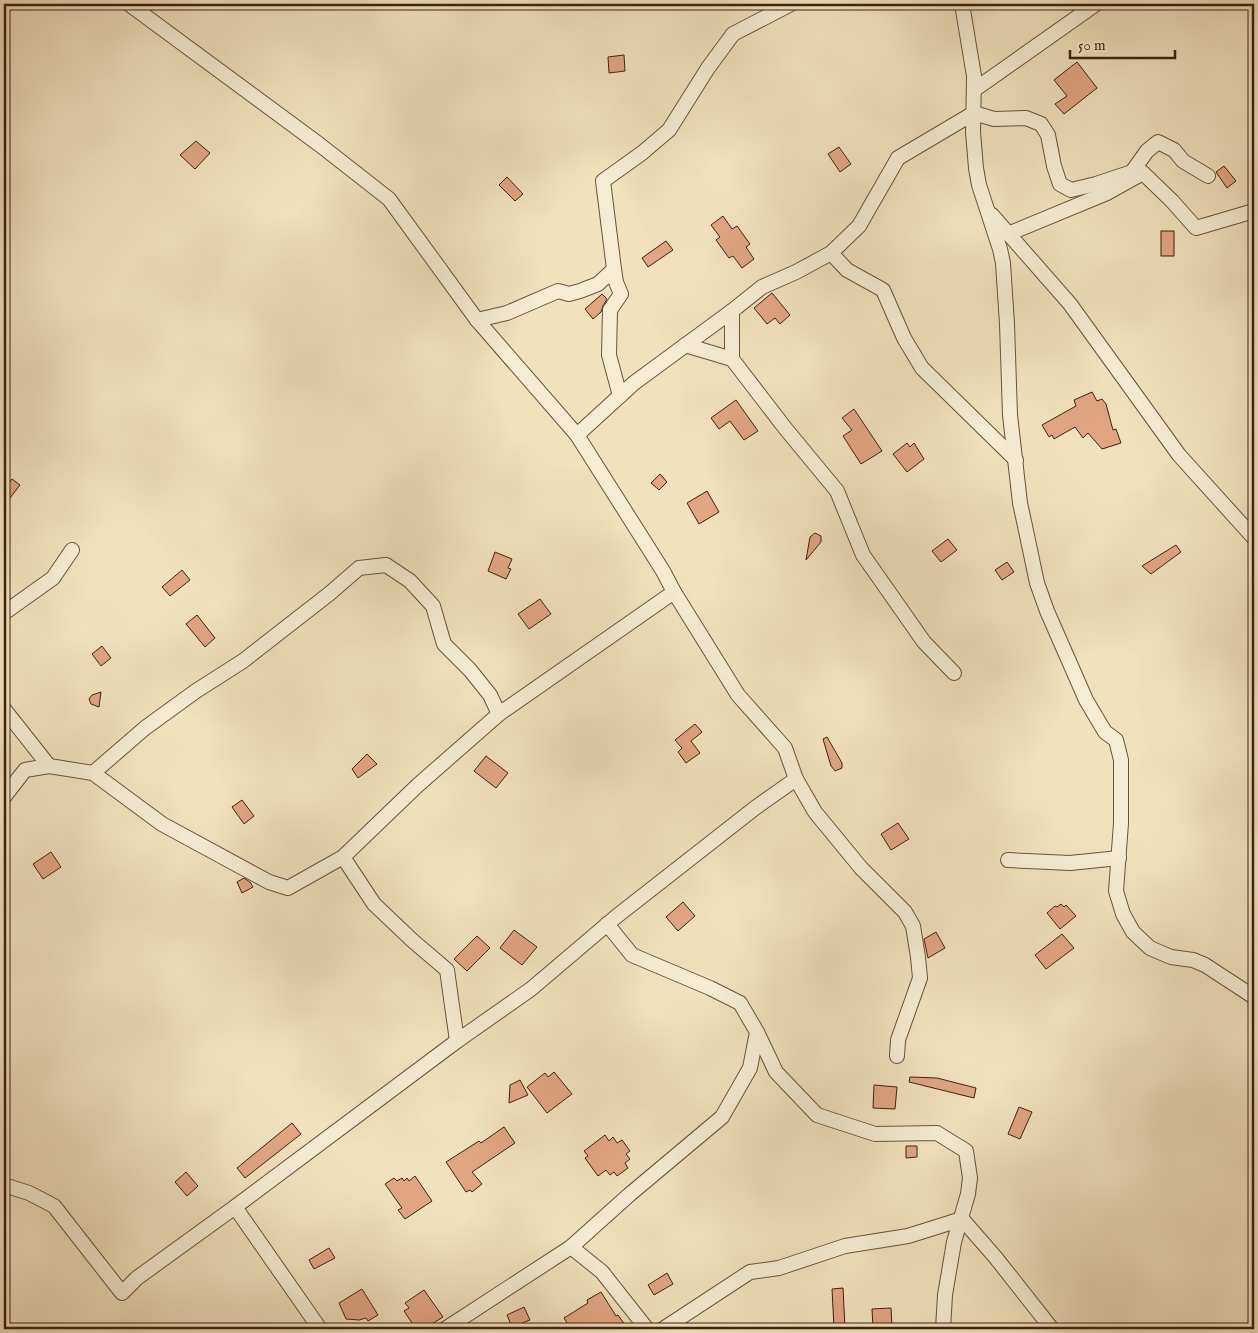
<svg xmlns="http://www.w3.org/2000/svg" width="1258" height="1333" viewBox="0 0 1258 1333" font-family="'IM FELL English',serif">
	<rect width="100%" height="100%" fill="#f1e1bd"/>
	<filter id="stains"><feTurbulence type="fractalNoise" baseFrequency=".004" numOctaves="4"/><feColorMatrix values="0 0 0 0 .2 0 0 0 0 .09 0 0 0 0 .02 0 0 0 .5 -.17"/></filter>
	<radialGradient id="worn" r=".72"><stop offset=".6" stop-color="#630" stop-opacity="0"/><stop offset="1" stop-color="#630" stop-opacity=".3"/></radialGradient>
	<!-- building -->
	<g fill="#e1a582" stroke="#3e2111">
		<polygon points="624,55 625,71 609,73 608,57"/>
		<polygon points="1077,62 1097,88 1064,114 1055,104 1067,96 1054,80"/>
		<polygon points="196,141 210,153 195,169 180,155"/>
		<polygon points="839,147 851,164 840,172 828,154"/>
		<polygon points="1224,166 1236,181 1227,188 1216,172"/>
		<polygon points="507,177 523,194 515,201 499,185"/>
		<polygon points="723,216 732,229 737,226 750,244 746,247 754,259 742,268 733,256 729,258 716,240 720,237 711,225"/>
		<rect x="1161" y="231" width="13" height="25"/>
		<polygon points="666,241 673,250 648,267 642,258"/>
		<polygon points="772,293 790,315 780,324 775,318 767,324 754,308"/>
		<polygon points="602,294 607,299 603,306 601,312 593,319 585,309"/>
		<polygon points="1092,392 1097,401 1102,399 1106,404 1113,430 1116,429 1121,443 1102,449 1088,433 1083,438 1075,427 1054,439 1052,435 1049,437 1042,425 1076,406 1074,400"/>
		<polygon points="736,400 758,431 744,440 730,421 719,429 711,418"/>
		<polygon points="854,409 882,451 861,464 843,436 852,430 842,418"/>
		<polygon points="907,443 910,447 914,443 924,459 907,472 893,454"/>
		<polygon points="660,474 667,482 659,490 651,483"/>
		<polygon points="12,479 20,485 10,498 4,493 4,490"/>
		<polygon points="707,491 719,512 699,524 687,503"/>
		<polygon points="815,533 821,536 821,542 806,560 810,537"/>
		<polygon points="948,539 957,550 941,562 932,551"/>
		<polygon points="1176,545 1181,552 1151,574 1142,566"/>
		<polygon points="495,552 512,559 508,568 511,569 506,579 488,571"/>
		<polygon points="1007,562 1014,572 1002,580 995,570"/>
		<polygon points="182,570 190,580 170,596 162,587"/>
		<polygon points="540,599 551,614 529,629 518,614"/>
		<polygon points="197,615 215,638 205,647 186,624"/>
		<polygon points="102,646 111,658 101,666 92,654"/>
		<polygon points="101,692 99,707 91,704 89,699 92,695"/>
		<polygon points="695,724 702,732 691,741 700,753 686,763 678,752 682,748 675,740"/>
		<polygon points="827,737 842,763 842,768 835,771 831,766 823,739"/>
		<polygon points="367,754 377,764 358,778 352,769"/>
		<polygon points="486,756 508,773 496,788 474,771"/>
		<polygon points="242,800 254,816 244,824 232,807"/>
		<polygon points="898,823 909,839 891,850 881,834"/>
		<polygon points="51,852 61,867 43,879 33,864"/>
		<polygon points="244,878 250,882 253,887 242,893 237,882"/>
		<polygon points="683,902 695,916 678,931 666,917"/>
		<polygon points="1061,904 1064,907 1066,905 1076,916 1060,929 1047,913 1055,906 1057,907"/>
		<polygon points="514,930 537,947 522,965 500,948"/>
		<polygon points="936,932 945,948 928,958 924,939"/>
		<polygon points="1062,934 1074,948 1046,969 1035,955"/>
		<polygon points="477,936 490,948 467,971 454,959"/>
		<polygon points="554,1072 572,1094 547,1113 527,1087 545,1073 548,1077"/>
		<polygon points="910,1077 937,1078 976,1088 974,1098 909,1082"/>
		<polygon points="520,1080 528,1095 509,1103 510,1085"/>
		<polygon points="874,1085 897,1087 895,1109 873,1108"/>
		<polygon points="1019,1107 1032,1112 1020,1139 1008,1134"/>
		<polygon points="292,1123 301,1134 245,1178 237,1168"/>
		<polygon points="504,1127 515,1143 472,1172 482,1184 472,1192 470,1190 466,1192 446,1162 479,1141 481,1143"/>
		<polygon points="605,1135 609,1141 613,1137 617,1143 622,1140 630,1151 626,1154 630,1159 625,1163 628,1168 617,1176 614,1172 610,1175 606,1170 598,1176 585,1158 588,1156 584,1151"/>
		<polygon points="906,1146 917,1146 917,1157 906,1158"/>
		<polygon points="186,1172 198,1186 187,1196 175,1182"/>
		<polygon points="415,1176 432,1201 405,1219 398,1210 402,1208 385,1184 394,1178 397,1181 402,1178 404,1181 407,1178 409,1181"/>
		<polygon points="329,1248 335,1258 314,1269 309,1260"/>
		<polygon points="667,1273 673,1284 654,1295 648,1285"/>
		<polygon points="843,1288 845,1328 834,1328 832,1289"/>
		<polygon points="362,1289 378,1315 368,1321 366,1318 359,1320 346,1319 339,1303"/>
		<polygon points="424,1290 443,1317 424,1329 416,1329 404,1311 409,1308 405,1303"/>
		<polygon points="601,1292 616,1316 618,1315 628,1329 571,1329 564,1318 588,1303 587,1300"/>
		<polygon points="524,1307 530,1320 512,1327 507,1315"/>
		<polygon points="891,1308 892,1327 873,1328 872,1309"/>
	</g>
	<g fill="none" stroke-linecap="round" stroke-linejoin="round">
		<!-- minor casing -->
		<g stroke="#6b513c" stroke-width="16">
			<g id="minor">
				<polyline points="129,4 320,145 389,199 477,320 577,435"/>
				<polyline points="962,4 974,76 973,132 976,168 979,185 1000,249 1003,263 1007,324 1010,415 1020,503 1025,526 1037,583 1047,611 1086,700 1105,732 1116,740 1121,760 1121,823 1116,891 1123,914 1133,932 1150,948 1171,957 1193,960 1205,965 1254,997"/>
				<polyline points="974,90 1096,4"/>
				<polyline points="992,215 1070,304 1179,455 1254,538"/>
				<polyline points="1008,234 1107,193 1143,173 1172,201 1196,228 1254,211"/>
				<polyline points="831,253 847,270 883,290 904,338 922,368 1016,460"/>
				<polyline points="614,269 616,282 621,294 610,310 609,355 620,396"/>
				<polyline points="732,311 732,359"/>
				<polyline points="477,320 507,313 558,291 569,294 580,291 598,284 614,269 603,181 642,153 669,130 708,68 733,34 791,4"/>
				<polyline points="685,345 732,359 785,428 837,491 863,555 924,642 954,673"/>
				<polyline points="4,613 53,578 72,550"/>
				<polyline points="4,709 49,766"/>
				<polyline points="93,773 145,728 196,691 243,661 329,594 359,568 386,565 410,581 433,606 444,644 470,670 490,695 499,714"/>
				<polyline points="796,779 815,812 861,868 905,912 913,926 918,957 920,978 898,1040 897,1056"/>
				<polyline points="4,797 25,770 49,766 93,773 162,824 269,882 288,888 343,857 418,785 499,714 674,592 663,571 577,435 634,383 732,311 762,287 796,272 831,253 859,226 898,158 974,113 994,119 1026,118 1041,124 1048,135 1054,166 1060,184 1071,190 1096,184 1132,172 1147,151 1158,142 1174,150 1183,161 1208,176"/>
				<polyline points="343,857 374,904 413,941 447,970 457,1041 531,989 617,916 755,808 796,779 785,748 738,695 674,592"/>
				<polyline points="1008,860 1070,863 1119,858"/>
				<polyline points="757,1032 776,1072 817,1115 875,1134 937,1133 966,1151 970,1178 968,1194 954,1242 945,1295 943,1329"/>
				<polyline points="4,1185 29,1193 54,1206 122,1293 137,1278 235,1207 320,1329"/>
				<polyline points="235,1207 457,1041"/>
				<polyline points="571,1247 602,1272 647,1329"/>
				<polyline points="445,1329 571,1247 629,1195 722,1117 750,1068 757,1032 740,1003 710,988 632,955 607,924"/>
				<polyline points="663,1329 750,1272 779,1268 845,1246 908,1236 962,1219 996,1258 1052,1329"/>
			</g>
		</g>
		<!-- minor -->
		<use href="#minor" stroke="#f6ecd4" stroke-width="14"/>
	</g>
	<!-- margin -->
	<rect width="1258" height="1333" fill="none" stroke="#f1e1bd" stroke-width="20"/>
	<rect x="5" y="5" width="1248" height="1323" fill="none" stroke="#3e2111" stroke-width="2.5"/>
	<rect x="10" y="10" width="1238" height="1313" fill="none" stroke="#3e2111"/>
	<!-- scale -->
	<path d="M1070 50v8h105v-8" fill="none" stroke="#3e2111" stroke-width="2.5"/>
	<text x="1078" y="50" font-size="15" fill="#3e2111" stroke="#f6ecd4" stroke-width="4" paint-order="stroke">50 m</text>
	<rect width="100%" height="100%" filter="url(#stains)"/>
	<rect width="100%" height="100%" fill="url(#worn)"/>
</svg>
